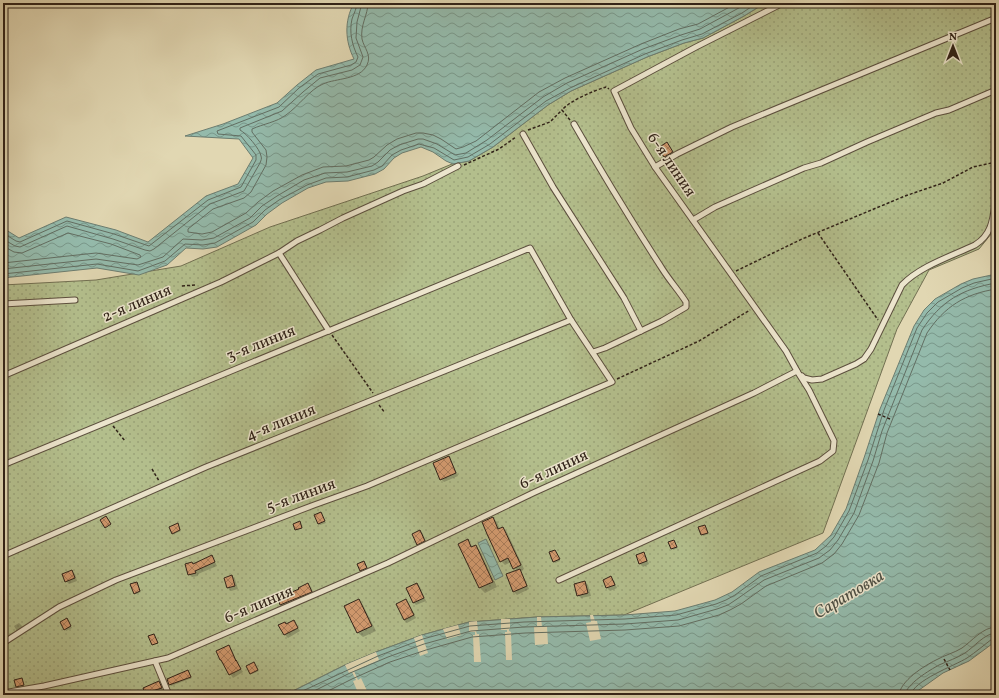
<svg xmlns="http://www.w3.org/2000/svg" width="999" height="698" viewBox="0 0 999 698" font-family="Vollkorn,serif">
	<defs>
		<pattern id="grass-dots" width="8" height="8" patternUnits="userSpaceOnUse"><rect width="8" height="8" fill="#b3be8c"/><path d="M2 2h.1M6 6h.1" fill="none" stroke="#9aa378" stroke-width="1.8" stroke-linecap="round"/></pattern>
		<pattern id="water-waves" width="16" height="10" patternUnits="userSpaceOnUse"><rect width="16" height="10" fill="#94baab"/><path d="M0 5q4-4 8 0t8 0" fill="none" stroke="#79978a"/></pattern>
		<pattern id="building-cross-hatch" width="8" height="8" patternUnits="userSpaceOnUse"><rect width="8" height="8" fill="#d29a6f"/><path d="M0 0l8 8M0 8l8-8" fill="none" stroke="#ab7d5a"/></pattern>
	</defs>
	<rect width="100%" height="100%" fill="#e1d7b2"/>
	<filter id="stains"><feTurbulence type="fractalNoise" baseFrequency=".005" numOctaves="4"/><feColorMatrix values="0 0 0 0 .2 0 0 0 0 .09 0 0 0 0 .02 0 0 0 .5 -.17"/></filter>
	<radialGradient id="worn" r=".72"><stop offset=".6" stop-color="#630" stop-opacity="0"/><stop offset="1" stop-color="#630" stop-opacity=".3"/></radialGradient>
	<!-- grass -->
	<polygon fill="url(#grass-dots)" stroke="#727052" points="765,3 996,3 996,228 979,249 929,270 897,329 823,533 624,615 537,617 469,622 422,635 376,652 345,665 285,695 3,695 3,285 96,280 181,266 270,227 423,176 452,164 469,161 493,147 548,105 571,91 647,57 684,43 703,38 744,16"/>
	<!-- water -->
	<g fill="url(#water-waves)" stroke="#6c7d70">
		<path d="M354 3H765L744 16 703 38 684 43 647 57 571 91 548 105 493 147 469 161 453 164 446 161 433 152 421 147 402 153 394 158 384 169 375 174 348 181 326 182 308 188 282 203 267 214 256 225 217 247 203 249 186 248 167 265 139 275 97 268 3 278V228L19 238 66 217 116 230 148 242 206 196 238 184 253 158 239 139 185 136 223 124 277 103 297 85 316 70 354 59C345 41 344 21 354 3Z"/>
		<polygon points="996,274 996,641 969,661 943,673 912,695 285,695 345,665 376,652 422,635 469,622 537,617 624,615 675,611 715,600 732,592 759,572 815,550 831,535 846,509 864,458 880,409 914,326 924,310 935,299 961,284 973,279"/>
		<polygon points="486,539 503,576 495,580 478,543"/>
	</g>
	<!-- pier -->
	<g fill="#e1d7b2">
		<polygon points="590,615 593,615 595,621 597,621 601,639 590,641 586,623 591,622"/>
		<polygon points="537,617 541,617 542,627 547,626 548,644 535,645 534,627 537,626"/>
		<polygon points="501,619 510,619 510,629 509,629 509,631 511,632 512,660 506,660 505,632 507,632 507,630 501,630"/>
		<polygon points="477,621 478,631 476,631 477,634 479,634 481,662 474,662 473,635 475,635 475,632 469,632 469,622"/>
		<polygon points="458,625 461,635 447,639 443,629"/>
		<polygon points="422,635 428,653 420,656 414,638"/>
		<polygon points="376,652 379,660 354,671 358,680 361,678 369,695 359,695 353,681 356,680 352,672 349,673 345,665"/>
	</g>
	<!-- shadow -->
	<g fill="#0003">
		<polygon points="667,143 675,155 667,160 664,157"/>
		<polygon points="448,457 451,460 458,476 444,482 441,479"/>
		<polygon points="321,513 326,523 320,525 318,524"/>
		<polygon points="493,518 497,522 500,529 503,528 507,532 524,569 521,571 529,589 517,595 514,592 507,575 517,571 511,562 505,565 501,561"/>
		<polygon points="179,526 181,531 174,534 173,533"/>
		<polygon points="705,526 709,534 703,536 700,528"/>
		<polygon points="420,531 423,534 427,544 421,547 418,544"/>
		<polygon points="468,541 473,547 475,546 480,551 497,587 485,593 480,588 460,544"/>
		<polygon points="674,541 678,548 673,550 670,543"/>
		<polygon points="555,551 560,561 555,563 550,553"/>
		<polygon points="643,553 646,556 649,564 643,567 640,564 637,556"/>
		<polygon points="212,556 217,566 198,574 198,576 192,577 189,574 193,564"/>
		<polygon points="71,571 75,574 77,581 69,584 66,581"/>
		<polygon points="232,576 235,579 238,589 231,591 228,588 225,579"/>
		<polygon points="611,578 614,581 617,588 610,591 607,588"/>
		<polygon points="585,582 588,585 591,596 581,598 578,595"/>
		<polygon points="137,583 141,592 136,594 135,593"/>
		<polygon points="308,584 311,587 314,595 284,608 281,605 279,598 300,590"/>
		<polygon points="417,584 420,587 426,601 416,605 413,602"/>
		<polygon points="5,591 8,597 3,600 3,592"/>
		<polygon points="359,600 363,605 376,631 363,637 358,633 346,607"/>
		<polygon points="406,601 409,604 416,618 407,623 404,620"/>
		<polygon points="68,620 72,628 66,631 65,629"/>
		<polygon points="294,621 300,631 288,638 285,635 287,625"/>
		<polygon points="19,623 23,627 17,631 14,626"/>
		<polygon points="229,647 232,650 237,662 243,672 233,678 221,660"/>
		<polygon points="255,664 259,671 252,674 251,673"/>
		<polygon points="189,672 192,678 171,686 170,685 168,679"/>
		<polygon points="22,679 24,686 18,687 17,686"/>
		<polygon points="160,683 162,689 147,693 146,692"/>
	</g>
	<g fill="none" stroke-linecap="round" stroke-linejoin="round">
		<!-- shore -->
		<g stroke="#626e62" stroke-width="1">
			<path d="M368 3C368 15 360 25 362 39 364 48 372 55 367 65 360 80 336 78 323 84 309 90 299 106 286 115 277 122 263 124 252 129V132L266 150 267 157 266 165 251 192 244 198 213 209 188 229V232L202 234 212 232 246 213 258 202 273 191 302 175 323 167 346 166 369 160 374 157 387 145 397 139 416 133H423L433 135 441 139 456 149 463 147 476 141 539 92 565 78 641 44 679 29 698 24 737 3"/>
			<path d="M3 233 16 241 20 242 67 221 114 234 149 246 208 200 241 187 256 160V155L241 136 218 134 217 131 279 107 299 88 318 74 351 65 356 62 358 57C352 45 349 32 352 19 354 13 357 8 357 3"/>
			<path d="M3 239 15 246 20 247 67 226 113 239 145 250 150 251 154 249 210 204 244 191 260 163C261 160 262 159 261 156 260 149 246 133 240 130V128L282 111 303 92 320 78 352 70 360 65 363 57 356 38 357 22 362 3"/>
			<polyline points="3,246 14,252 22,253 68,233 111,244 140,255 141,257 137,259 96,253 3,263"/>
			<polyline points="3,269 96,259 138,265 163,257 183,239 202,240 214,238 250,218 262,206 277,196 304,180 325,173 347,172 372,166 378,162 390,150 399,145 418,139 423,139 437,144 455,155 466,153 487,140 543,97 567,83 643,49 681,35 700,29 748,3"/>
			<polyline points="3,274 97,264 138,271 165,261 185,244 203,245 215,243 253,222 265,210 279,200 307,185 326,178 347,177 374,170 382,166 392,155 401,150 419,144 434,148 454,160 468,157 490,144 546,101 570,88 645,54 682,40 702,34 742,13 757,3"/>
			<polyline points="294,695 378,656 423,639 470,626 524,622 625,619 676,615 716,604 726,600 735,595 761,576 817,553 826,546 834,537 849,511 868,460 884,410 917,328 927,313 938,302 962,288 974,283 996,278"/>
			<path d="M306 695 350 673 388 657 424 644 471 631 524 627 625 624 678 620 717 609 728 605 737 599 764 580 819 558 830 550 838 540 854 513 873 461 882 431 922 330C941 301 962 289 996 283"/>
			<path d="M320 695 352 679 390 662 426 650 472 637 525 633 625 630 679 626 719 615 730 610 741 604 766 586 822 563 834 554 842 544 859 515 879 463 887 433 927 333C945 306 965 294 996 289"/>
			<path d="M899 695C900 681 924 666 936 660 945 655 954 653 962 648 972 641 983 627 996 627"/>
			<path d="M905 695C906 684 930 670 939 665 948 661 957 658 965 653 974 647 985 633 996 633"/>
			<path d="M911 695C912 681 956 665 967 658 976 652 984 645 992 639L996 638"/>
		</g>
	</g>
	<!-- building -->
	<g fill="url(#building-cross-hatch)" stroke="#302218">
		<polygon points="667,142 673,152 664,157 658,148"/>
		<polygon points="449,456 456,473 440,480 433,463"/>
		<polygon points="321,512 325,521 318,524 314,515"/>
		<polygon points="106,516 111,524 105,528 100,520"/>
		<polygon points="493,517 498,529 503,527 521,565 513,569 508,558 500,562 487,534 482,522"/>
		<polygon points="300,521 302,528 295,530 293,524"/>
		<polygon points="178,523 180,530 172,534 169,527"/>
		<polygon points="705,525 708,533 701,535 698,527"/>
		<polygon points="420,530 425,541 417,545 412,534"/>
		<polygon points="468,539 471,547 476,545 493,582 479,588 458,544"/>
		<polygon points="674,540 677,547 671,549 668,542"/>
		<polygon points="555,550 560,559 553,562 549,552"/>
		<polygon points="644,552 647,561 639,564 636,555"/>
		<polygon points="212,555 215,562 195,571 196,573 188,575 185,564 192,562 193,564"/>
		<polygon points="364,561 367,568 360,571 357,564"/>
		<polygon points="520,569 527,586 513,592 506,574"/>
		<polygon points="72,570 75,578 65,582 62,574"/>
		<polygon points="232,575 235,586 227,588 224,578"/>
		<polygon points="611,576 615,585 606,588 603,580"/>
		<polygon points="585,581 588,593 577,596 574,584"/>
		<polygon points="137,582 140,591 134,594 130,584"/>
		<polygon points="308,583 312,592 280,605 278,598 299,589 298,588"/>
		<polygon points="417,583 424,598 413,603 406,588"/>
		<polygon points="359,599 372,626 357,633 344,606"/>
		<polygon points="406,599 414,615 404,620 396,604"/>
		<polygon points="67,618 71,626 64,630 60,622"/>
		<polygon points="294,620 298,628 284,635 278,625 285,622 286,624"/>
		<polygon points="154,634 158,643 152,645 148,636"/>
		<polygon points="229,645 236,661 236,660 241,669 229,675 221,660 220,660 216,651"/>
		<polygon points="254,662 258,670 250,674 246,666"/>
		<polygon points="188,670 191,677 169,685 167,679"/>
		<polygon points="22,678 24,685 16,687 14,680"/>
		<polygon points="159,681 162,688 145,693 143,688"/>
	</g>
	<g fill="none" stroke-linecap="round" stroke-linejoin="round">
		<!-- lane casing -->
		<g stroke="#5c4f3e" stroke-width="7">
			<g id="lane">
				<path d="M574 124C602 173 632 222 663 270 670 281 679 291 686 302V307L662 321 605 348 593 352"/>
				<polyline points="523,134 553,187 624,298 641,331"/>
				<polyline points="655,167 677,154 732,127 996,18"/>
				<polyline points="693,220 715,207 804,168 821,163 867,142 936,113 949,110 996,90"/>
				<polyline points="279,253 329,331"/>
				<polyline points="3,304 75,300"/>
				<polyline points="3,376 221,282 279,253 297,241 320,230 343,218 403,191 423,184 458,166"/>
				<path d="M802 376 804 378 812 380 822 379 856 364 864 359 871 349 902 285C920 266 952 256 975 245 993 234 993 217 996 197"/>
				<polyline points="3,465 530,248 571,320 612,382 367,486 314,505 116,580 59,607 3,643"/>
				<polyline points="3,556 206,467 571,320"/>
				<polyline points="559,580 820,461 833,451 834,441 809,390 797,371"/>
				<polyline points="155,661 169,695"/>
				<polyline points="3,693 44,686 168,658 388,563 533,493 754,393 797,371 786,351 655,167 631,128 614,91 696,47 783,3"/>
			</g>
		</g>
		<!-- path -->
		<g stroke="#302218" stroke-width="1.5" stroke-dasharray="3 2" stroke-linecap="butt">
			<path d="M570 120 562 110C571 100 593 91 606 87L609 89"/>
			<polyline points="528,130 550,122 562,110"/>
			<polyline points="464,165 499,149 516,137"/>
			<polyline points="818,233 878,320"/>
			<polyline points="736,271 802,239 905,196 943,183 973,167 996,162"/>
			<polyline points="182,286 195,285"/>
			<polyline points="332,335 373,393"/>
			<polyline points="617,379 699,341 750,310"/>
			<polyline points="379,405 385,413"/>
			<polyline points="878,414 890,419"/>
			<polyline points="113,426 125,441"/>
			<polyline points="152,469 159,481"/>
			<polyline points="944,659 950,670"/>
		</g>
		<!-- lane -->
		<use href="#lane" stroke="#ece5cd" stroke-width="5"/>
	</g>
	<g text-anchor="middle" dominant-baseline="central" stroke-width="3" stroke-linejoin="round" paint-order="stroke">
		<!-- street labels -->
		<g font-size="16" fill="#302218" stroke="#ece5cd">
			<text transform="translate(671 165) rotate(56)">6-я линия</text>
			<text transform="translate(137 304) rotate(-23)">2-я линия</text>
			<text transform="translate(261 344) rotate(-22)">3-я линия</text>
			<text transform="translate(281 423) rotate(-22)">4-я линия</text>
			<text transform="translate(554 470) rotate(-25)">6-я линия</text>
			<text transform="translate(301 496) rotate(-20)">5-я линия</text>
			<text transform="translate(259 605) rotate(-23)">6-я линия</text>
		</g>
		<!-- water labels -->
		<g font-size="17" font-style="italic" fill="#4e5044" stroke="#ece5cd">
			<text transform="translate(849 595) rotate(-31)">Саратовка</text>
		</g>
	</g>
	<!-- margin -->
	<rect width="999" height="698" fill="none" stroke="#e1d7b2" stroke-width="16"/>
	<rect x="4" y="4" width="991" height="690" fill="none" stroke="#302218" stroke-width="2"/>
	<rect x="8" y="8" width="983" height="682" fill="none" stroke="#302218"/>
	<!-- north arrow -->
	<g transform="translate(953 46)" stroke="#ece5cd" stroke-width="3" paint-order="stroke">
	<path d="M0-3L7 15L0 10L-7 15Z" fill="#302218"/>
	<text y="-6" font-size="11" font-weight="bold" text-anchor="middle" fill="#302218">N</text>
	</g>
	<rect width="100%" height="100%" filter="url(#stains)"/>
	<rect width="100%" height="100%" fill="url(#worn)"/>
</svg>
